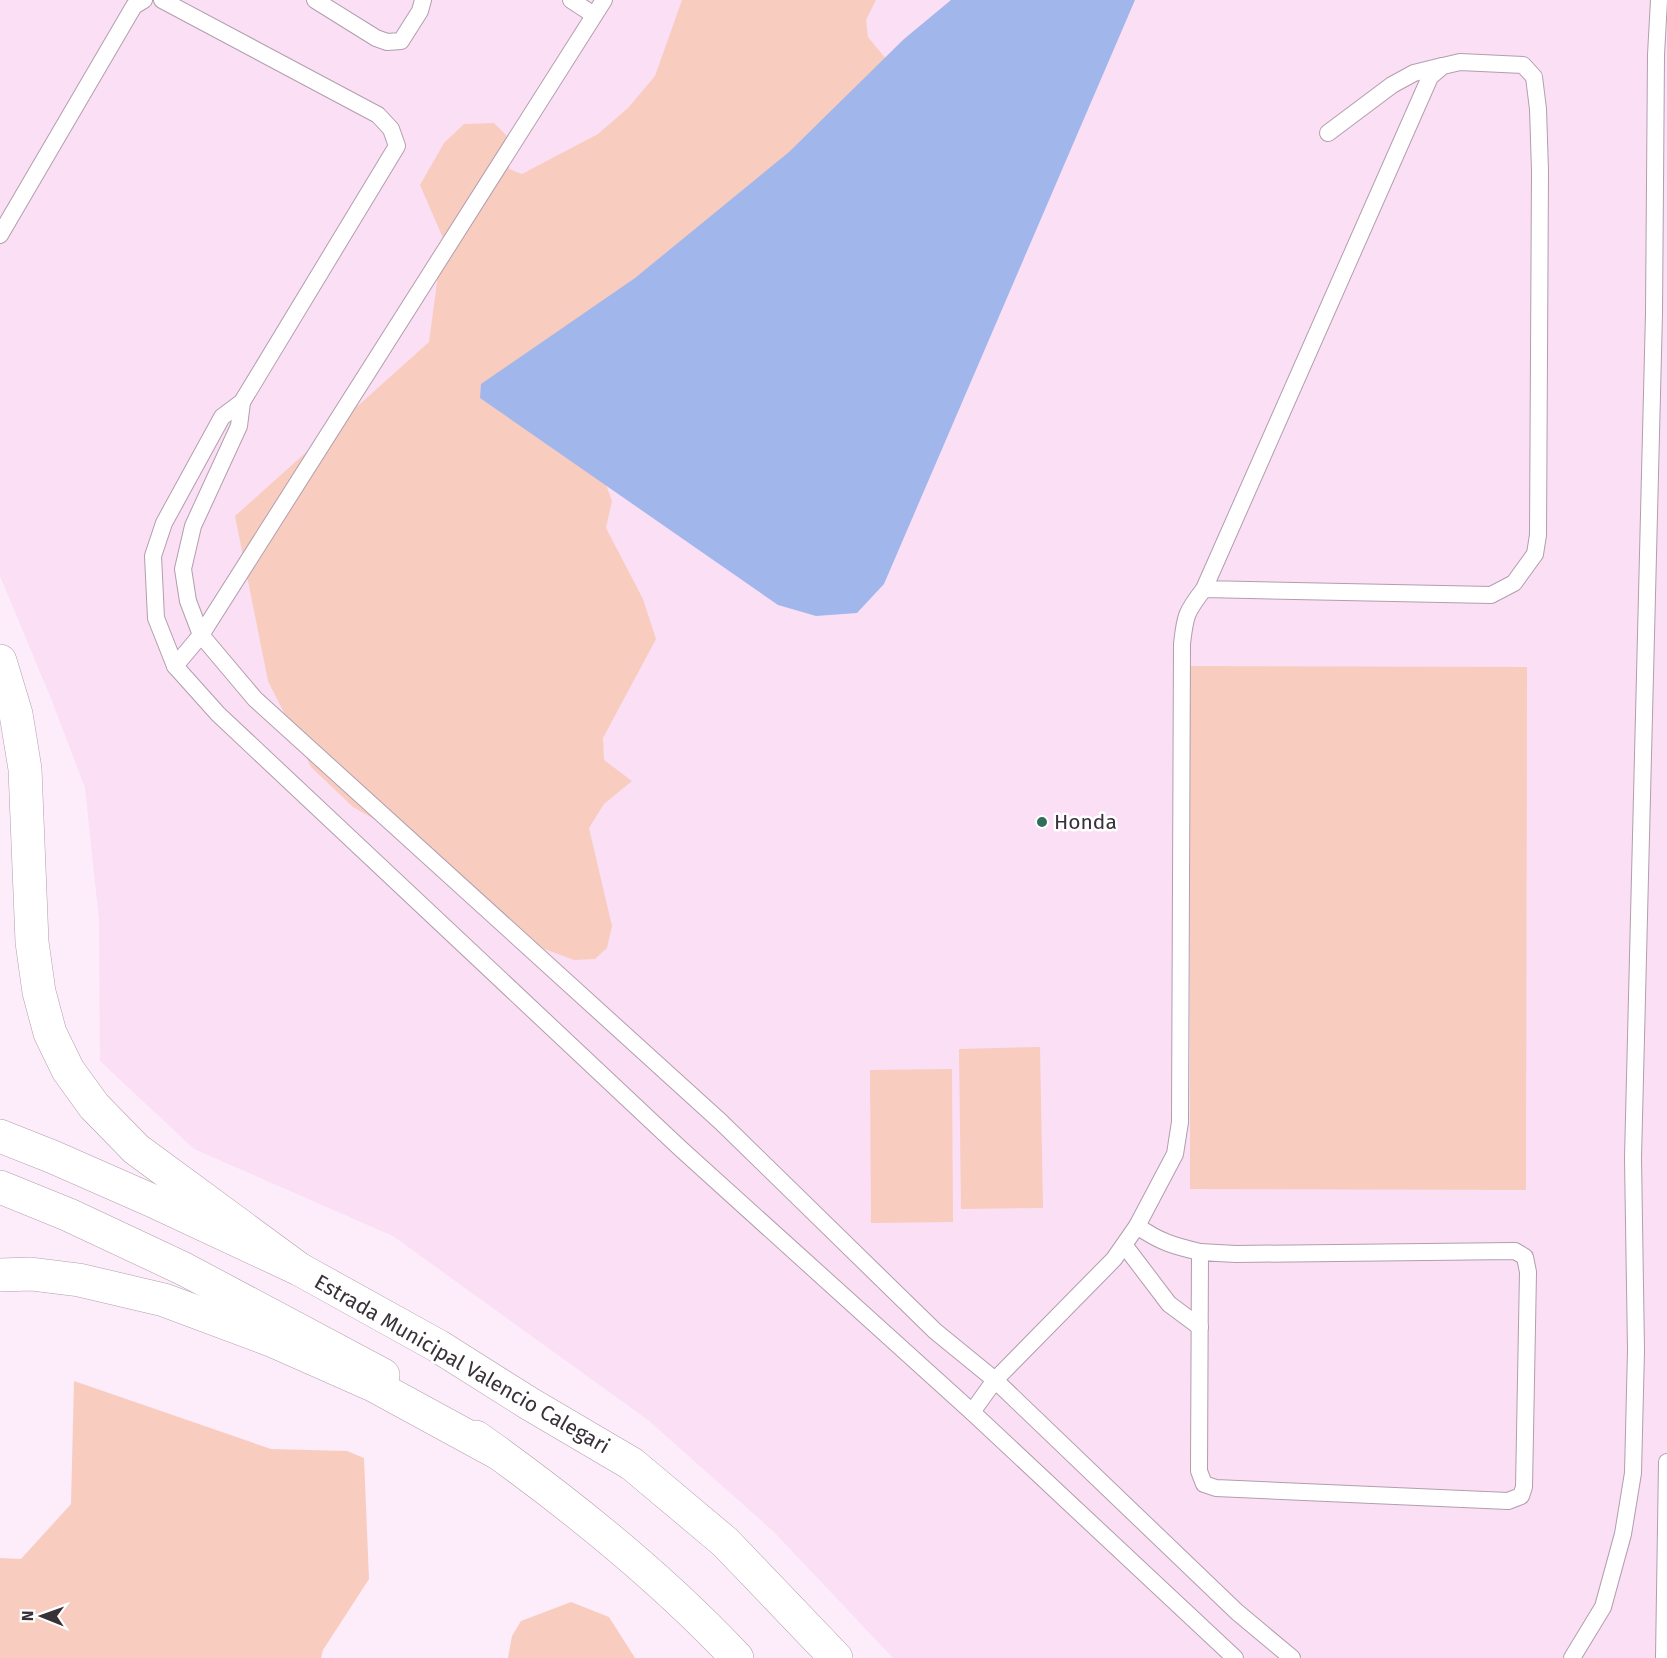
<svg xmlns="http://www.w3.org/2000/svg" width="1667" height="1658" viewBox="0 0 1667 1658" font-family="'Fira Sans',sans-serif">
	<rect width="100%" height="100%" fill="#fdecf9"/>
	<!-- built -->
	<polygon fill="#fbdff5" points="0,0 1667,0 1667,1658 893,1658 774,1532 648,1420 393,1236 194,1149 100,1061 99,920 85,788 52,701 0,576"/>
	<!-- green -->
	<g fill="#f8cdbf">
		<polygon points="682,0 876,0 866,20 868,37 886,59 591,444 612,501 606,528 643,599 656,639 603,738 604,760 632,781 604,804 589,828 612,926 607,948 595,959 574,960 523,941 444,859 353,807 311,767 268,681 235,516 429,342 443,238 420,185 444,143 464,124 494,123 506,135 509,169 522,174 598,134 628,108 655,76"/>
		<polygon points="1190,666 1527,667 1526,1190 1190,1189"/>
		<polygon points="1040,1047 1043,1208 961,1209 959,1049"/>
		<polygon points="952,1069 953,1222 871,1223 870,1070"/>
		<polygon points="74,1381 271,1449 347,1451 364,1458 369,1579 323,1650 321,1658 0,1658 0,1558 21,1559 71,1504"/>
		<polygon points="571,1602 609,1617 635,1658 508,1658 512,1636 521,1621"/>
	</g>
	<!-- water -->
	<polygon fill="#a1b7ec" points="951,0 1135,0 884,584 857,613 816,616 778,605 480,398 481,384 635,278 789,152 904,39"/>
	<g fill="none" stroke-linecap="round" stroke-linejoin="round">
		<!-- lane casing -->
		<g stroke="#b29ead" stroke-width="18">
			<g id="lane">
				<polyline points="162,0 378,115 391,129 397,146 242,402 222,417 164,523 153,556 156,618 175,666 218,714 681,1149 972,1412 1235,1658"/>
				<polyline points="315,0 376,38 387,42 401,41 420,11 423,0"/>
				<polyline points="571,0 594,15"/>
				<polyline points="1328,133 1392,85 1414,73 1442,66"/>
				<polyline points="0,235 134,6 144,0"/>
				<polyline points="242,402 239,426 193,526 183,569 188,601 201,635 255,699 721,1122 935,1331 995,1380 1237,1612 1292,1658"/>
				<polyline points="175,666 201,635 604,0"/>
				<path d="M1137 1226C1160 1242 1174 1246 1200 1252"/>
				<polyline points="1125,1246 1169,1304 1200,1327"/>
				<polygon points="1515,1251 1525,1257 1528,1272 1524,1487 1521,1496 1508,1501 1216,1488 1204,1484 1199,1471 1200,1252 1236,1254"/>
				<path d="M972 1412 995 1380 1114 1259 1137 1226 1175 1154 1180 1122 1182 644C1185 616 1186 612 1204 589L1430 77 1443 66 1460 62 1523 65 1534 77 1538 109 1540 171 1538 535 1535 554 1514 583 1491 595 1204 589"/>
				<polyline points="1572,1658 1603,1607 1623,1534 1633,1473 1636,1350 1633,1158 1654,313 1656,55 1659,0"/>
				<polyline points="1664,1658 1667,1462"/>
			</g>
		</g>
		<!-- primary casing -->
		<g stroke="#b29ead" stroke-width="34">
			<g id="primary">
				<polyline points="0,1136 53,1157 153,1201 299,1269 438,1346 530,1404 632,1464 725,1542 836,1658"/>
				<polyline points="0,1187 69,1215 184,1269 383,1375"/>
				<path d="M476 1437C569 1503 659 1575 737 1658"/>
			</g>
		</g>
		<!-- highway casing -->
		<g stroke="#b29ead" stroke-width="34">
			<g id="highway">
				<polyline points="0,661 16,714 25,769 32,942 39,992 50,1033 68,1070 94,1106 136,1149 299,1269"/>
				<polyline points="0,1275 31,1274 79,1280 164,1300 271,1340 375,1386 498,1453"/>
			</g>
		</g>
		<!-- lane -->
		<use href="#lane" stroke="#fff" stroke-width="16"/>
		<!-- primary -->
		<use href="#primary" stroke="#fff" stroke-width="33"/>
		<!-- highway -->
		<use href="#highway" stroke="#fff" stroke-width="33"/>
	</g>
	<!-- markers -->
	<circle fill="#316d58" stroke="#fff" stroke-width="2" cx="1042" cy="822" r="6"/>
	<g text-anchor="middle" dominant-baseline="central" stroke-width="5" stroke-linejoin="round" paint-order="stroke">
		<!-- poi labels -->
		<g font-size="21" fill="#393138" stroke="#fff" text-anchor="start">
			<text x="1054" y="822">Honda</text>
		</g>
		<!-- street labels -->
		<g font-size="21" fill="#393138" stroke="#fff">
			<text transform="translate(462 1364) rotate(30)">Estrada Municipal Valencio Calegari</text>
		</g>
	</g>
	<!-- north arrow -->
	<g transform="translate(42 1616) rotate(271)" stroke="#ffffff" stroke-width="4.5" paint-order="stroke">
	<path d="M0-4.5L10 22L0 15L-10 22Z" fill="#393138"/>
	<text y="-9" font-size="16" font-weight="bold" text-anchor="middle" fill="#393138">N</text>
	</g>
</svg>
